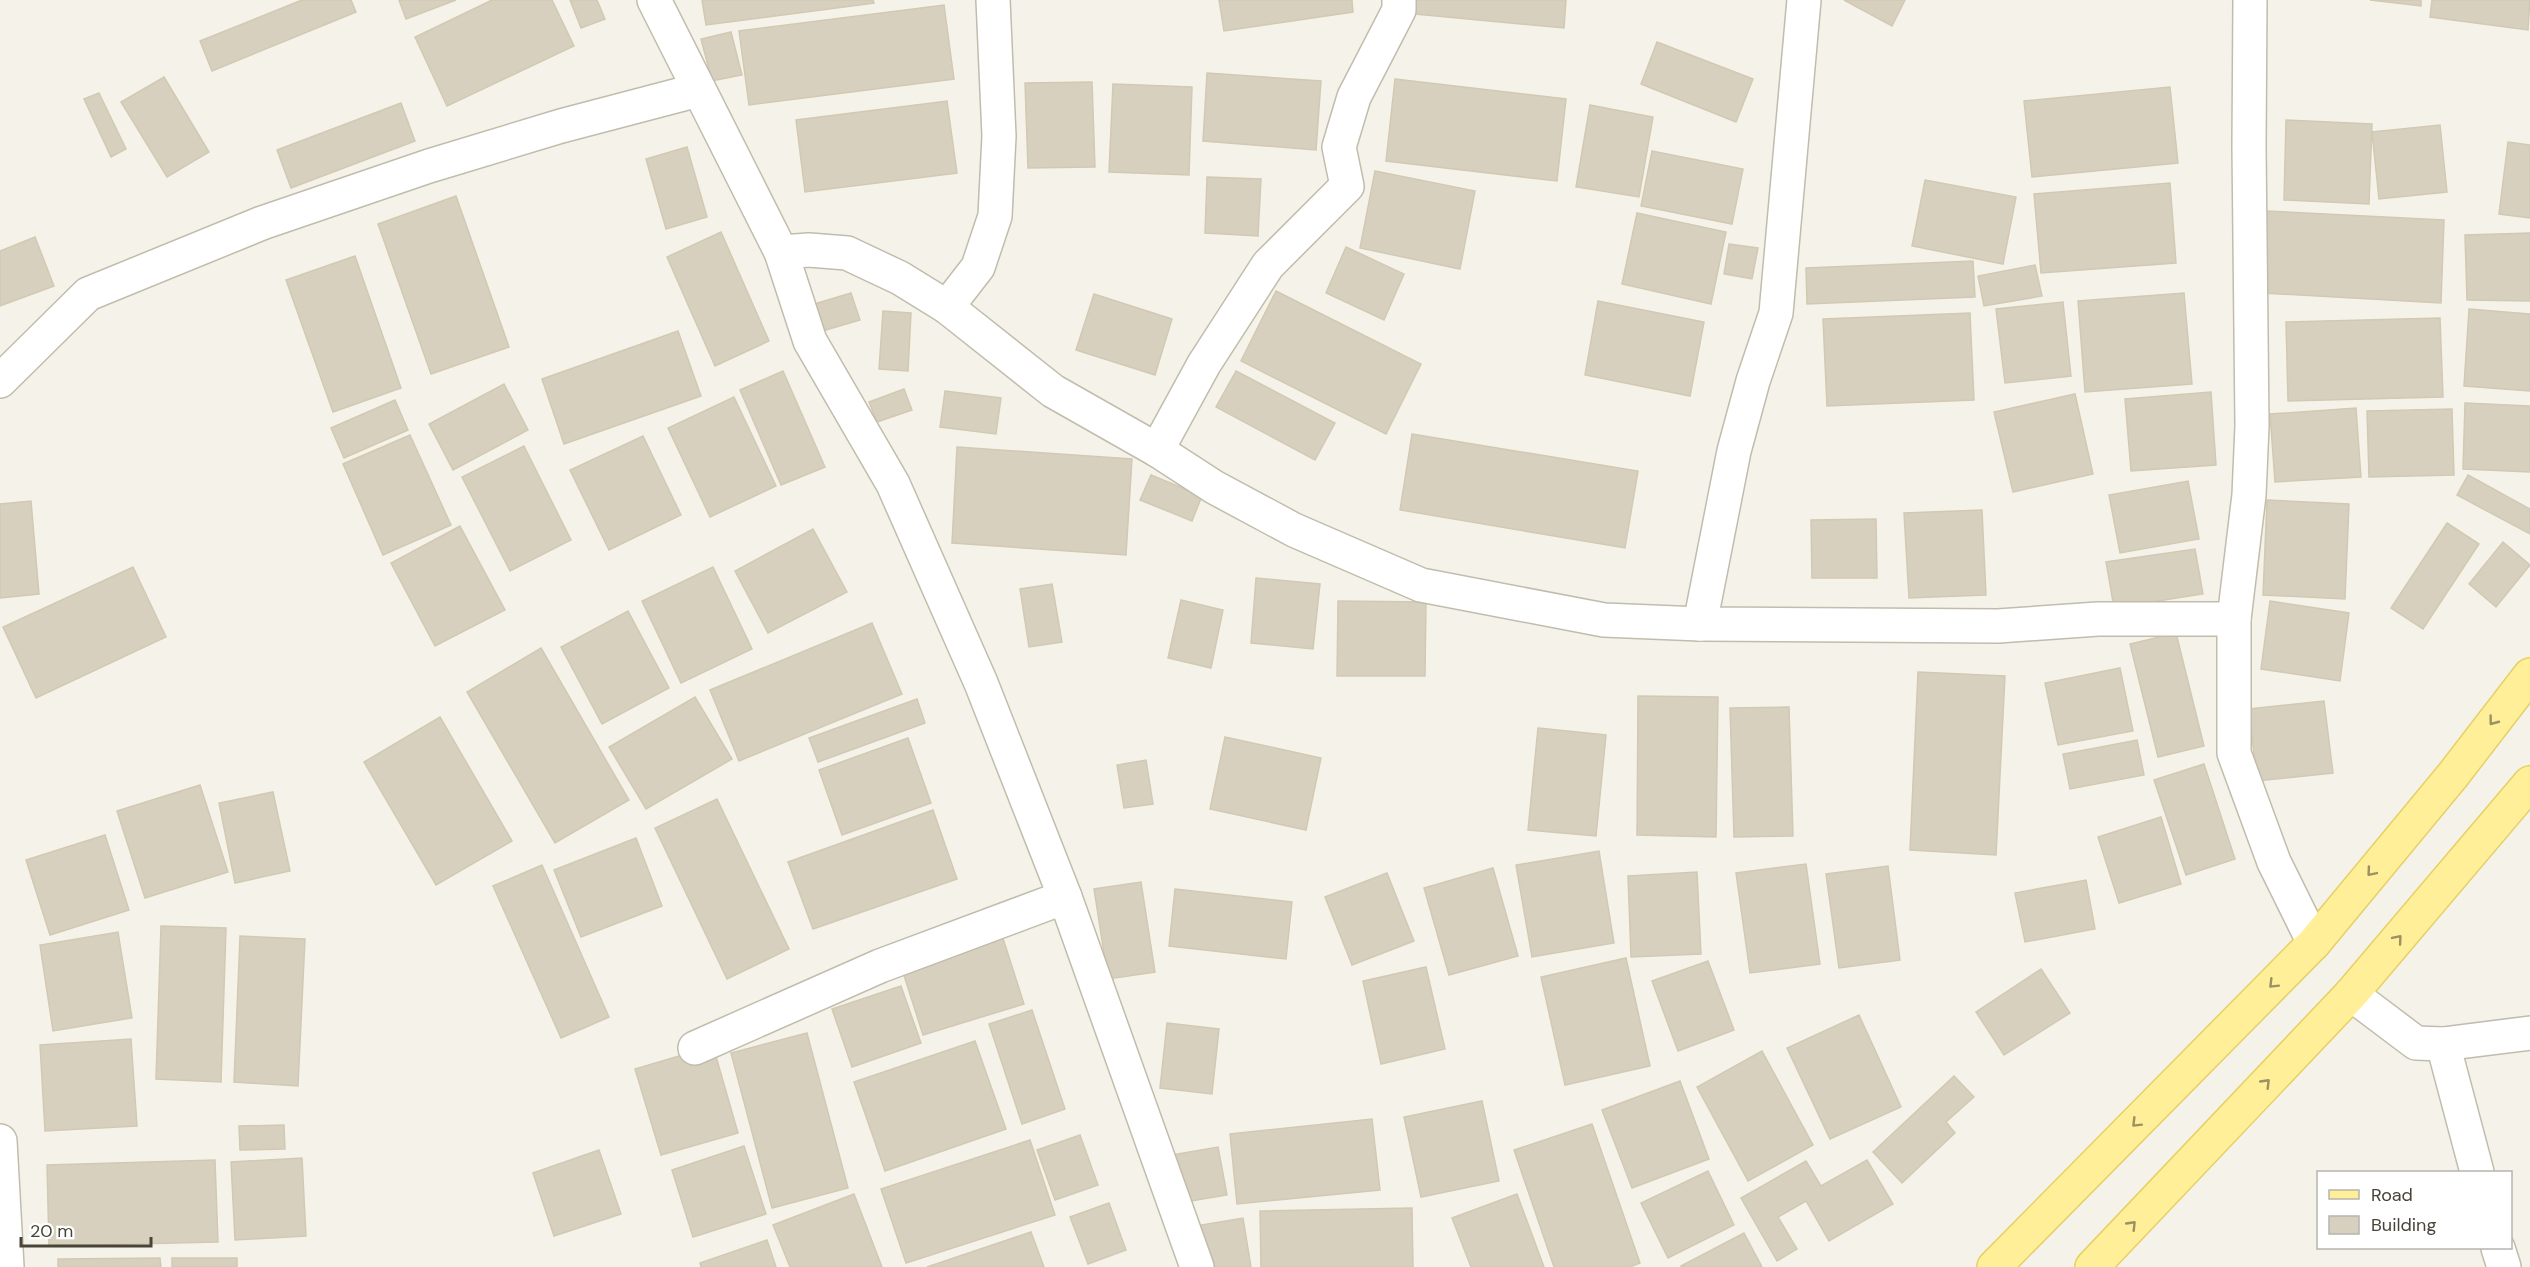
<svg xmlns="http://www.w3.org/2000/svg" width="2530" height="1267" viewBox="0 0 2530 1267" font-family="'DM Sans',sans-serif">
	<rect width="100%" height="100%" fill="#f5f3e9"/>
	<!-- building -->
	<g fill="#d7d0bf" stroke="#d2c9b2" stroke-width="1.5">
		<polygon points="302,0 351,0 356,12 212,71 200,41"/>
		<polygon points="399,0 456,0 406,19"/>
		<polygon points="492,0 552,0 574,46 447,106 415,37"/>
		<polygon points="570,0 597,0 605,19 581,28"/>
		<polygon points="702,0 873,0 874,3 706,25"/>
		<polygon points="1219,0 1352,0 1353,12 1224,31"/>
		<polygon points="1416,0 1566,0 1564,28 1415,14"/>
		<polygon points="1844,0 1905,0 1892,26"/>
		<polygon points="2370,0 2421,0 2421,6"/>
		<polygon points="2432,0 2530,0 2528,30 2430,17"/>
		<polygon points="944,5 954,79 749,105 739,31"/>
		<polygon points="731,32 742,75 712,81 701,39"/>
		<polygon points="1657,42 1753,79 1736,122 1641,84"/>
		<polygon points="1207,73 1321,81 1316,150 1203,141"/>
		<polygon points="164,77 209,152 167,177 121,102"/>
		<polygon points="1395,79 1566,99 1557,181 1386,161"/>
		<polygon points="1092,82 1095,167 1028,168 1025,83"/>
		<polygon points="1113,84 1192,87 1189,175 1109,172"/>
		<polygon points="2170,87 2178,163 2032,177 2024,101"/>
		<polygon points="99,93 126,149 111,157 84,99"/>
		<polygon points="947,101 957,173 805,192 796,120"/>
		<polygon points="401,103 415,141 291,188 277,150"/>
		<polygon points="1590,105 1653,117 1639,197 1576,187"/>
		<polygon points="2286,120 2372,124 2369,204 2284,200"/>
		<polygon points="2440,125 2447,192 2379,199 2372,132"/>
		<polygon points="2508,142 2530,145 2530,218 2499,214"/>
		<polygon points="687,147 707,217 666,229 646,159"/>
		<polygon points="1652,151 1743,169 1732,224 1641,206"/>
		<polygon points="1375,171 1475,191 1460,269 1360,248"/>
		<polygon points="1207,177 1261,179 1258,236 1205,233"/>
		<polygon points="1925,180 2016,197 2003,264 1912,246"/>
		<polygon points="2170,183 2176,263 2041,273 2034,194"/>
		<polygon points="456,196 509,347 431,374 378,224"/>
		<polygon points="2266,211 2444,220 2441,303 2262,293"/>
		<polygon points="1637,213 1726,232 1711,304 1622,284"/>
		<polygon points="721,232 769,341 715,366 667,257"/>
		<polygon points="2530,233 2530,301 2467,300 2465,235"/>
		<polygon points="35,237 54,286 0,306 0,251"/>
		<polygon points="1729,244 1758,248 1752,279 1724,274"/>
		<polygon points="1346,247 1404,274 1384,320 1326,293"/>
		<polygon points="355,256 401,388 333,412 286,280"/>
		<polygon points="1973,261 1975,297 1807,304 1806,268"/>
		<polygon points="2035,265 2042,296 1984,306 1978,276"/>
		<polygon points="1276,291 1421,364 1386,434 1241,361"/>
		<polygon points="851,293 860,320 819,332 811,305"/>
		<polygon points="2184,293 2192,384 2085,392 2078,301"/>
		<polygon points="1094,294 1172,319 1155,375 1076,350"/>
		<polygon points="1598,301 1704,322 1690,396 1585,375"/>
		<polygon points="2063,302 2071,376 2005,383 1996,309"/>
		<polygon points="2469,309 2530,314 2530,391 2464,386"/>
		<polygon points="883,311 911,313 908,371 879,369"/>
		<polygon points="1970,313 1974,400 1827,406 1823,319"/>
		<polygon points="2440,318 2443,397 2288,401 2286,322"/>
		<polygon points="678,331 701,396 564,444 542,379"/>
		<polygon points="783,371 825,467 781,485 740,390"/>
		<polygon points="1236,371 1335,423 1315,460 1216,407"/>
		<polygon points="504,384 528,430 453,470 429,424"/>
		<polygon points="904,389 912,410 877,422 869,402"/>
		<polygon points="945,391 1001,398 996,434 940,427"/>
		<polygon points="2211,392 2216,465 2131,471 2125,399"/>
		<polygon points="2075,394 2093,474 2013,492 1994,412"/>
		<polygon points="734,397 776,486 710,517 668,428"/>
		<polygon points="395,400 408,430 344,458 331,428"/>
		<polygon points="2465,403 2530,406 2530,472 2463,469"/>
		<polygon points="2356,408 2361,477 2275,482 2270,414"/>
		<polygon points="2452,409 2454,475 2369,477 2367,411"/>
		<polygon points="1412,434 1638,471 1625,548 1400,510"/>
		<polygon points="410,435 451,525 383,555 343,464"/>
		<polygon points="643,436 681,515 609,550 570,470"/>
		<polygon points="524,446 571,540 510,571 462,477"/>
		<polygon points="957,447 1132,459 1126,555 952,543"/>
		<polygon points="1151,475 1202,496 1192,521 1140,500"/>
		<polygon points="2468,475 2530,509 2530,534 2457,495"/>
		<polygon points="2188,481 2199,539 2120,553 2109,495"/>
		<polygon points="2267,500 2349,504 2345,599 2263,595"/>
		<polygon points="31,501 39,594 0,598 0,504"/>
		<polygon points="1982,510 1986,595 1909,598 1904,513"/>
		<polygon points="1876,519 1877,578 1812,578 1811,520"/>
		<polygon points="2447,523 2479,544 2423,629 2391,608"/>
		<polygon points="460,526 505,610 435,646 391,563"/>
		<polygon points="813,529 847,592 768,633 735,571"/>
		<polygon points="2503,542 2530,565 2496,607 2469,584"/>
		<polygon points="2195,549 2203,594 2114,608 2106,562"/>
		<polygon points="133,567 166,637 36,698 3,627"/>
		<polygon points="713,567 752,649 681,683 642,601"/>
		<polygon points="1256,578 1320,584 1313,649 1251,643"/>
		<polygon points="1052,584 1062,642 1029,647 1020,589"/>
		<polygon points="1181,600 1223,610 1211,668 1168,658"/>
		<polygon points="1338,601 1426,602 1425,676 1337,676"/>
		<polygon points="2270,601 2349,613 2340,681 2261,669"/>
		<polygon points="628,611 669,688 602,724 561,647"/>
		<polygon points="872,623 902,694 739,761 710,690"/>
		<polygon points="2176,633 2204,746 2158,757 2130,644"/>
		<polygon points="541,648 629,800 555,843 467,692"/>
		<polygon points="2120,668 2133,731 2058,745 2045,683"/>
		<polygon points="1918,672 2005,676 1996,855 1910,850"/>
		<polygon points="1638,696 1718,697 1716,837 1637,835"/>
		<polygon points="695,697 732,759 646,809 609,747"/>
		<polygon points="917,699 925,723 818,762 809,738"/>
		<polygon points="2324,701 2333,773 2257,781 2249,709"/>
		<polygon points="1789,707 1793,836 1734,837 1730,708"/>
		<polygon points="440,717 512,841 436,885 364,762"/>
		<polygon points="1538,728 1606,735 1596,836 1528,830"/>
		<polygon points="1225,737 1321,758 1306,830 1210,809"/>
		<polygon points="908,738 931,803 842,835 819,770"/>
		<polygon points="2137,740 2144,775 2070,789 2063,754"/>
		<polygon points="1146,760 1153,804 1124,808 1117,765"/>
		<polygon points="2204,764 2235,859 2186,875 2154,780"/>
		<polygon points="200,785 228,872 145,898 117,811"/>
		<polygon points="273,792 290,871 235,883 219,803"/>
		<polygon points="717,799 789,949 727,979 655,828"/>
		<polygon points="933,810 957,879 813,929 788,862"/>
		<polygon points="2161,817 2181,884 2119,903 2098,837"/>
		<polygon points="105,835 129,910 50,935 26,860"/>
		<polygon points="636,838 662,906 581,937 554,870"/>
		<polygon points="1599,851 1614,943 1532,957 1516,865"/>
		<polygon points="1806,864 1820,964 1750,973 1736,873"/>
		<polygon points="542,865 609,1017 561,1038 493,886"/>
		<polygon points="1888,866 1900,960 1839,968 1826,874"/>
		<polygon points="1493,868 1518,956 1449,975 1424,888"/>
		<polygon points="1697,872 1701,954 1631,957 1628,876"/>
		<polygon points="1387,873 1414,941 1352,965 1325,897"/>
		<polygon points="2086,880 2095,929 2025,942 2015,893"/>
		<polygon points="1141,882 1155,972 1108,979 1094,889"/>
		<polygon points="1175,889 1292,902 1286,959 1169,946"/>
		<polygon points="161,926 226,928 221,1082 156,1079"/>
		<polygon points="118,932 132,1018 53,1031 40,945"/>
		<polygon points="1001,932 1024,1004 923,1035 900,963"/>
		<polygon points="240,936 305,939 298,1086 234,1082"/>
		<polygon points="1626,958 1650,1066 1565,1085 1541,977"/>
		<polygon points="1708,961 1734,1030 1678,1051 1652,981"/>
		<polygon points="1426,967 1445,1049 1381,1064 1363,981"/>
		<polygon points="2041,969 2070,1013 2004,1055 1976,1012"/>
		<polygon points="901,986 921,1043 852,1067 832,1009"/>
		<polygon points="1032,1010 1065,1109 1022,1124 989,1024"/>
		<polygon points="1859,1015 1901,1107 1830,1139 1787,1048"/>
		<polygon points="1167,1023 1219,1029 1212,1094 1160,1088"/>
		<polygon points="807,1033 848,1188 772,1208 731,1053"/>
		<polygon points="131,1039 137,1126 45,1131 40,1045"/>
		<polygon points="975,1041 1006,1129 885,1171 854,1082"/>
		<polygon points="713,1046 738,1133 661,1155 635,1069"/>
		<polygon points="1762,1051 1813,1145 1748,1181 1697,1087"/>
		<polygon points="1954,1076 1974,1097 1946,1122 1955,1133 1902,1183 1873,1152"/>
		<polygon points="1680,1081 1709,1159 1632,1188 1602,1110"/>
		<polygon points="1482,1101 1499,1181 1421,1197 1404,1117"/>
		<polygon points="1372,1119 1380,1190 1237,1204 1230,1134"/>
		<polygon points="1592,1124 1640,1263 1630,1267 1554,1267 1514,1150"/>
		<polygon points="284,1125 285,1149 240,1150 239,1126"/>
		<polygon points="1080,1135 1098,1185 1055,1200 1037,1150"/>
		<polygon points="1030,1140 1055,1215 906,1263 881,1189"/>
		<polygon points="744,1146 766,1214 693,1237 672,1170"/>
		<polygon points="1218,1147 1227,1195 1180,1203 1171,1155"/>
		<polygon points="599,1150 621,1214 554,1236 533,1173"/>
		<polygon points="302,1158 306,1236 235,1240 231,1162"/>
		<polygon points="215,1160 218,1242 49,1246 47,1165"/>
		<polygon points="1867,1160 1893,1204 1829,1241 1806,1201 1778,1217 1797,1249 1777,1261 1741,1198 1806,1161 1821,1186"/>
		<polygon points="1708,1171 1734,1225 1668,1258 1641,1203"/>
		<polygon points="854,1194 882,1267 790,1267 773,1225"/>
		<polygon points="1517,1194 1544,1267 1471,1267 1452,1218"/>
		<polygon points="1109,1203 1126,1250 1088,1264 1070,1217"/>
		<polygon points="1412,1208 1413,1267 1261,1267 1260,1211"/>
		<polygon points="1243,1218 1251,1267 1207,1267 1201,1225"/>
		<polygon points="1031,1232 1044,1267 927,1267"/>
		<polygon points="1744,1233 1762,1267 1682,1267 1681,1266"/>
		<polygon points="767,1240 776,1267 701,1267 700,1263"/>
		<polygon points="160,1258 161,1267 58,1267 58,1259"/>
		<rect x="172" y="1258" width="65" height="9"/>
	</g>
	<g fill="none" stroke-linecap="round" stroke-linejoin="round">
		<!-- minor casing -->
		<g stroke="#c1bcac" stroke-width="36">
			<g id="minor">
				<polyline points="654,0 781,252 810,341 893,484 981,683 1065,897 1197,1267"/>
				<polyline points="2250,0 2249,146 2252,426 2249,495 2234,619 2234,753 2274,862 2314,943"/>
				<polyline points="781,252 809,250 847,253 900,278 947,307 1053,391 1157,450 1214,487 1294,530 1421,585 1604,620 1700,624 1998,626 2098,619 2234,619"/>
				<polyline points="947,307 978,267 995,216 999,136 993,0"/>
				<polyline points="0,381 88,294 262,223 429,166 561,126 698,90"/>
				<polyline points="1157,450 1204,364 1268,265 1347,186 1339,147 1354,97 1399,10 1399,0"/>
				<polyline points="1700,624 1734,451 1753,381 1776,313 1804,0"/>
				<polyline points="2351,994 2416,1043 2443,1044 2530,1033"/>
				<polyline points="2443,1044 2477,1172"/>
				<polyline points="695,1048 880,966 1065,897"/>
				<polyline points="0,1141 7,1267"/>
				<polyline points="2498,1248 2504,1267"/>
			</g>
		</g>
		<!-- major casing -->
		<g stroke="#e6d066" stroke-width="36">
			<g id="major">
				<polyline points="1994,1267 2314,943 2453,775 2530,675"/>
				<polyline points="2092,1267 2351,994 2530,783"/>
			</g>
		</g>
		<!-- minor -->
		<use href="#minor" stroke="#fff" stroke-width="33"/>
		<!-- major -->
		<use href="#major" stroke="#ffef98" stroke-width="33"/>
	</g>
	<!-- one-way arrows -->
	<defs><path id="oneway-chevron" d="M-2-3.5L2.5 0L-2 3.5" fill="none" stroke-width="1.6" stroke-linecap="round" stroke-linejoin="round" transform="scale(1.5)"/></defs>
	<g stroke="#9b9163">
		<use href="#oneway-chevron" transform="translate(2493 721) rotate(127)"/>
		<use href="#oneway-chevron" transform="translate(2371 872) rotate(130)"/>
		<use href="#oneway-chevron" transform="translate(2398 939) rotate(-50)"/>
		<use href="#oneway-chevron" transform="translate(2273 984) rotate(135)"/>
		<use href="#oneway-chevron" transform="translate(2266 1083) rotate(-46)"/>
		<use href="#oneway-chevron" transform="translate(2136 1123) rotate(135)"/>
		<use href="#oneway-chevron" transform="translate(2132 1225) rotate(-46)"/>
	</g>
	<!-- legend -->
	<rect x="2317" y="1171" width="195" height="78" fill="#ffffff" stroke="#b6b4af" stroke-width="1.5"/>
	<rect x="2329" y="1190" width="30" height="9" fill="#ffef98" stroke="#b6b4af" stroke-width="1.5"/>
	<text x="2371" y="1201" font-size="18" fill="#494437">Road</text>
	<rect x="2329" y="1216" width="30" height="18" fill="#d7d0bf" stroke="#b6b4af" stroke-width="1.5"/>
	<text x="2371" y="1231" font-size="18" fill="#494437">Building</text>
	<!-- scale -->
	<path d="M21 1237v9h130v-9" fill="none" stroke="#494437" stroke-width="3"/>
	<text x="30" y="1237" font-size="18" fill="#494437" stroke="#ffffff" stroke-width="4.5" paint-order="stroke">20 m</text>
</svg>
